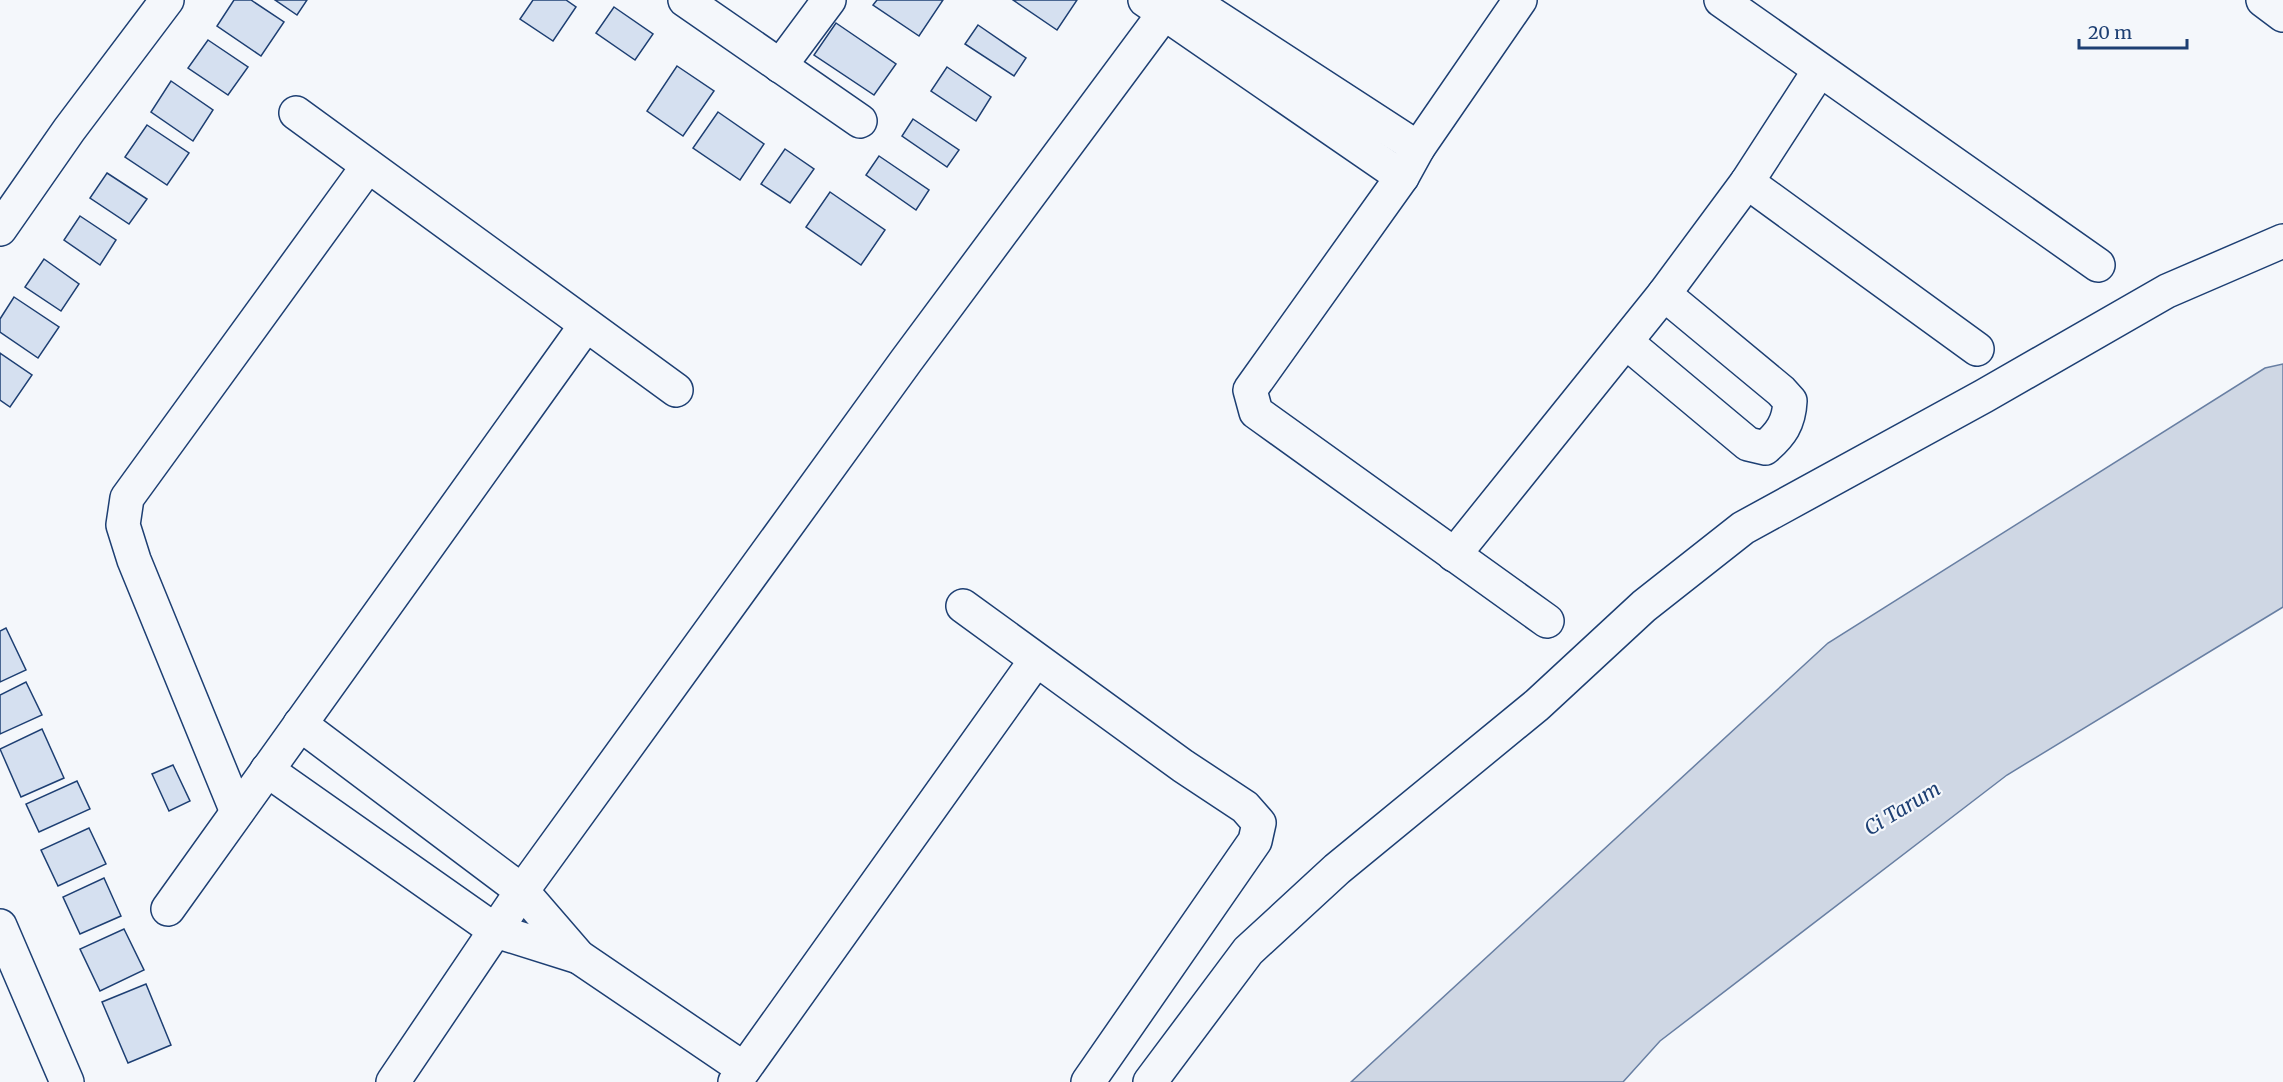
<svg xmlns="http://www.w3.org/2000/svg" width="2283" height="1082" viewBox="0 0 2283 1082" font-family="Merriweather,serif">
	<rect width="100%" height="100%" fill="#f4f7fb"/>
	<!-- water -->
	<polygon fill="#cfd7e4" stroke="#687fa3" stroke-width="1.5" points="2283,364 2283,607 2007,775 1660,1041 1623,1082 1351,1082 1828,643 2265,368"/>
	<!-- building -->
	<g fill="#d5e0f0" stroke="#1d3f73" stroke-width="1.5">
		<polygon points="234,0 251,0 284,22 261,56 217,26"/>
		<polygon points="275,0 307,0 297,15"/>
		<polygon points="533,0 566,0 576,7 553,41 520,19"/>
		<polygon points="877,0 943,0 919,36 873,5"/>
		<polygon points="1013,0 1077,0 1057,30"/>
		<polygon points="614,7 653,34 635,60 596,33"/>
		<polygon points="836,23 896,64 874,95 814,55"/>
		<polygon points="978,25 1026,58 1014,76 965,44"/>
		<polygon points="208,40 248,67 228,95 188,68"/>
		<polygon points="677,66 714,91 683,136 647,111"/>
		<polygon points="947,67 991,97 976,121 931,91"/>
		<polygon points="171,81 213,110 193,141 151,112"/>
		<polygon points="718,112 764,144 740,180 693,148"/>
		<polygon points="913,119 959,150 947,167 902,136"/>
		<polygon points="147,125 189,153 167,185 125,157"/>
		<polygon points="785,149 814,169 790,203 761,184"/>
		<polygon points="879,156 929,190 916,210 866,175"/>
		<polygon points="107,173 147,199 129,224 90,198"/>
		<polygon points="830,192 885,230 861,265 806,227"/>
		<polygon points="80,216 116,240 100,265 64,240"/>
		<polygon points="44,259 79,284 61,311 25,287"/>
		<polygon points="14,297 59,327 38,358 0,332 0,319"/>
		<polygon points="0,353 32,375 10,407 0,400"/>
		<polygon points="6,628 26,670 0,682 0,631"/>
		<polygon points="26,682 42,715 0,734 0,695"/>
		<polygon points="42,729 64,778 21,797 0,749"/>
		<polygon points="173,765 190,801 169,811 152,774"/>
		<polygon points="77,781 90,809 39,832 26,804"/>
		<polygon points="89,828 106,864 58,886 41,850"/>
		<polygon points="104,878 121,916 80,934 63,897"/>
		<polygon points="124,929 144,970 100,991 80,949"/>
		<polygon points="146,984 171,1045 128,1063 102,1002"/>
	</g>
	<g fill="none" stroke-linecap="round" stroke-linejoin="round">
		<!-- minor casing -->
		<g stroke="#1d3f73" stroke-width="36">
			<g id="minor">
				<polyline points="685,0 860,121"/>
				<polyline points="1145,0 1402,177"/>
				<polyline points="1190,0 1418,148"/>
				<polyline points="1520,0 1418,148 1402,177 1250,390 1256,412 1547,621"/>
				<polyline points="1721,0 2098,265"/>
				<polyline points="2263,0 2283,15"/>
				<polyline points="780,66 829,0"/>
				<polyline points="296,113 676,390"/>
				<polyline points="1747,182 1977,349"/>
				<polyline points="0,229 69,130 167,0"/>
				<path d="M1626 342 1748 444 1765 448C1781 434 1789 423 1790 401L1781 391 1664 294"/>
				<polyline points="1454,555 1664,294 1747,182 1819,71"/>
				<polyline points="963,606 1183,766 1245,807 1259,823 1255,841 1088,1082"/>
				<polyline points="300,724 522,891 579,957 744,1069"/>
				<polyline points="267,770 496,931 579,957"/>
				<polyline points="237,812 134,560 123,525 127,498 368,166"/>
				<polyline points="168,909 586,325"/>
				<polyline points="0,926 67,1082"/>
				<polyline points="393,1082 522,891 906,361 1174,0"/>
				<polyline points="735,1082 1036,660"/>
				<polyline points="1150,1082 1248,951 1337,869 1537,705 1644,606 1743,528 1984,396 2167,291 2283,241"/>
			</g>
		</g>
		<!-- minor -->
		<use href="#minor" stroke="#f4f7fb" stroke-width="33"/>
	</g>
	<g text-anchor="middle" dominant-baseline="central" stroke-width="4.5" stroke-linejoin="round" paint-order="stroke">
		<!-- water labels -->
		<g font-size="20" font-style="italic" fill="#1d3f73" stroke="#f4f7fb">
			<text transform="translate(1902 808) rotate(-31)">Ci Tarum</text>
		</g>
	</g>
	<!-- scale -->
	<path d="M2079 39v9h108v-9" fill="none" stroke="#1d3f73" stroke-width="3"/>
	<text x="2088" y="39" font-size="18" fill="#1d3f73" stroke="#f4f7fb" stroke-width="4.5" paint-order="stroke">20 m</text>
</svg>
